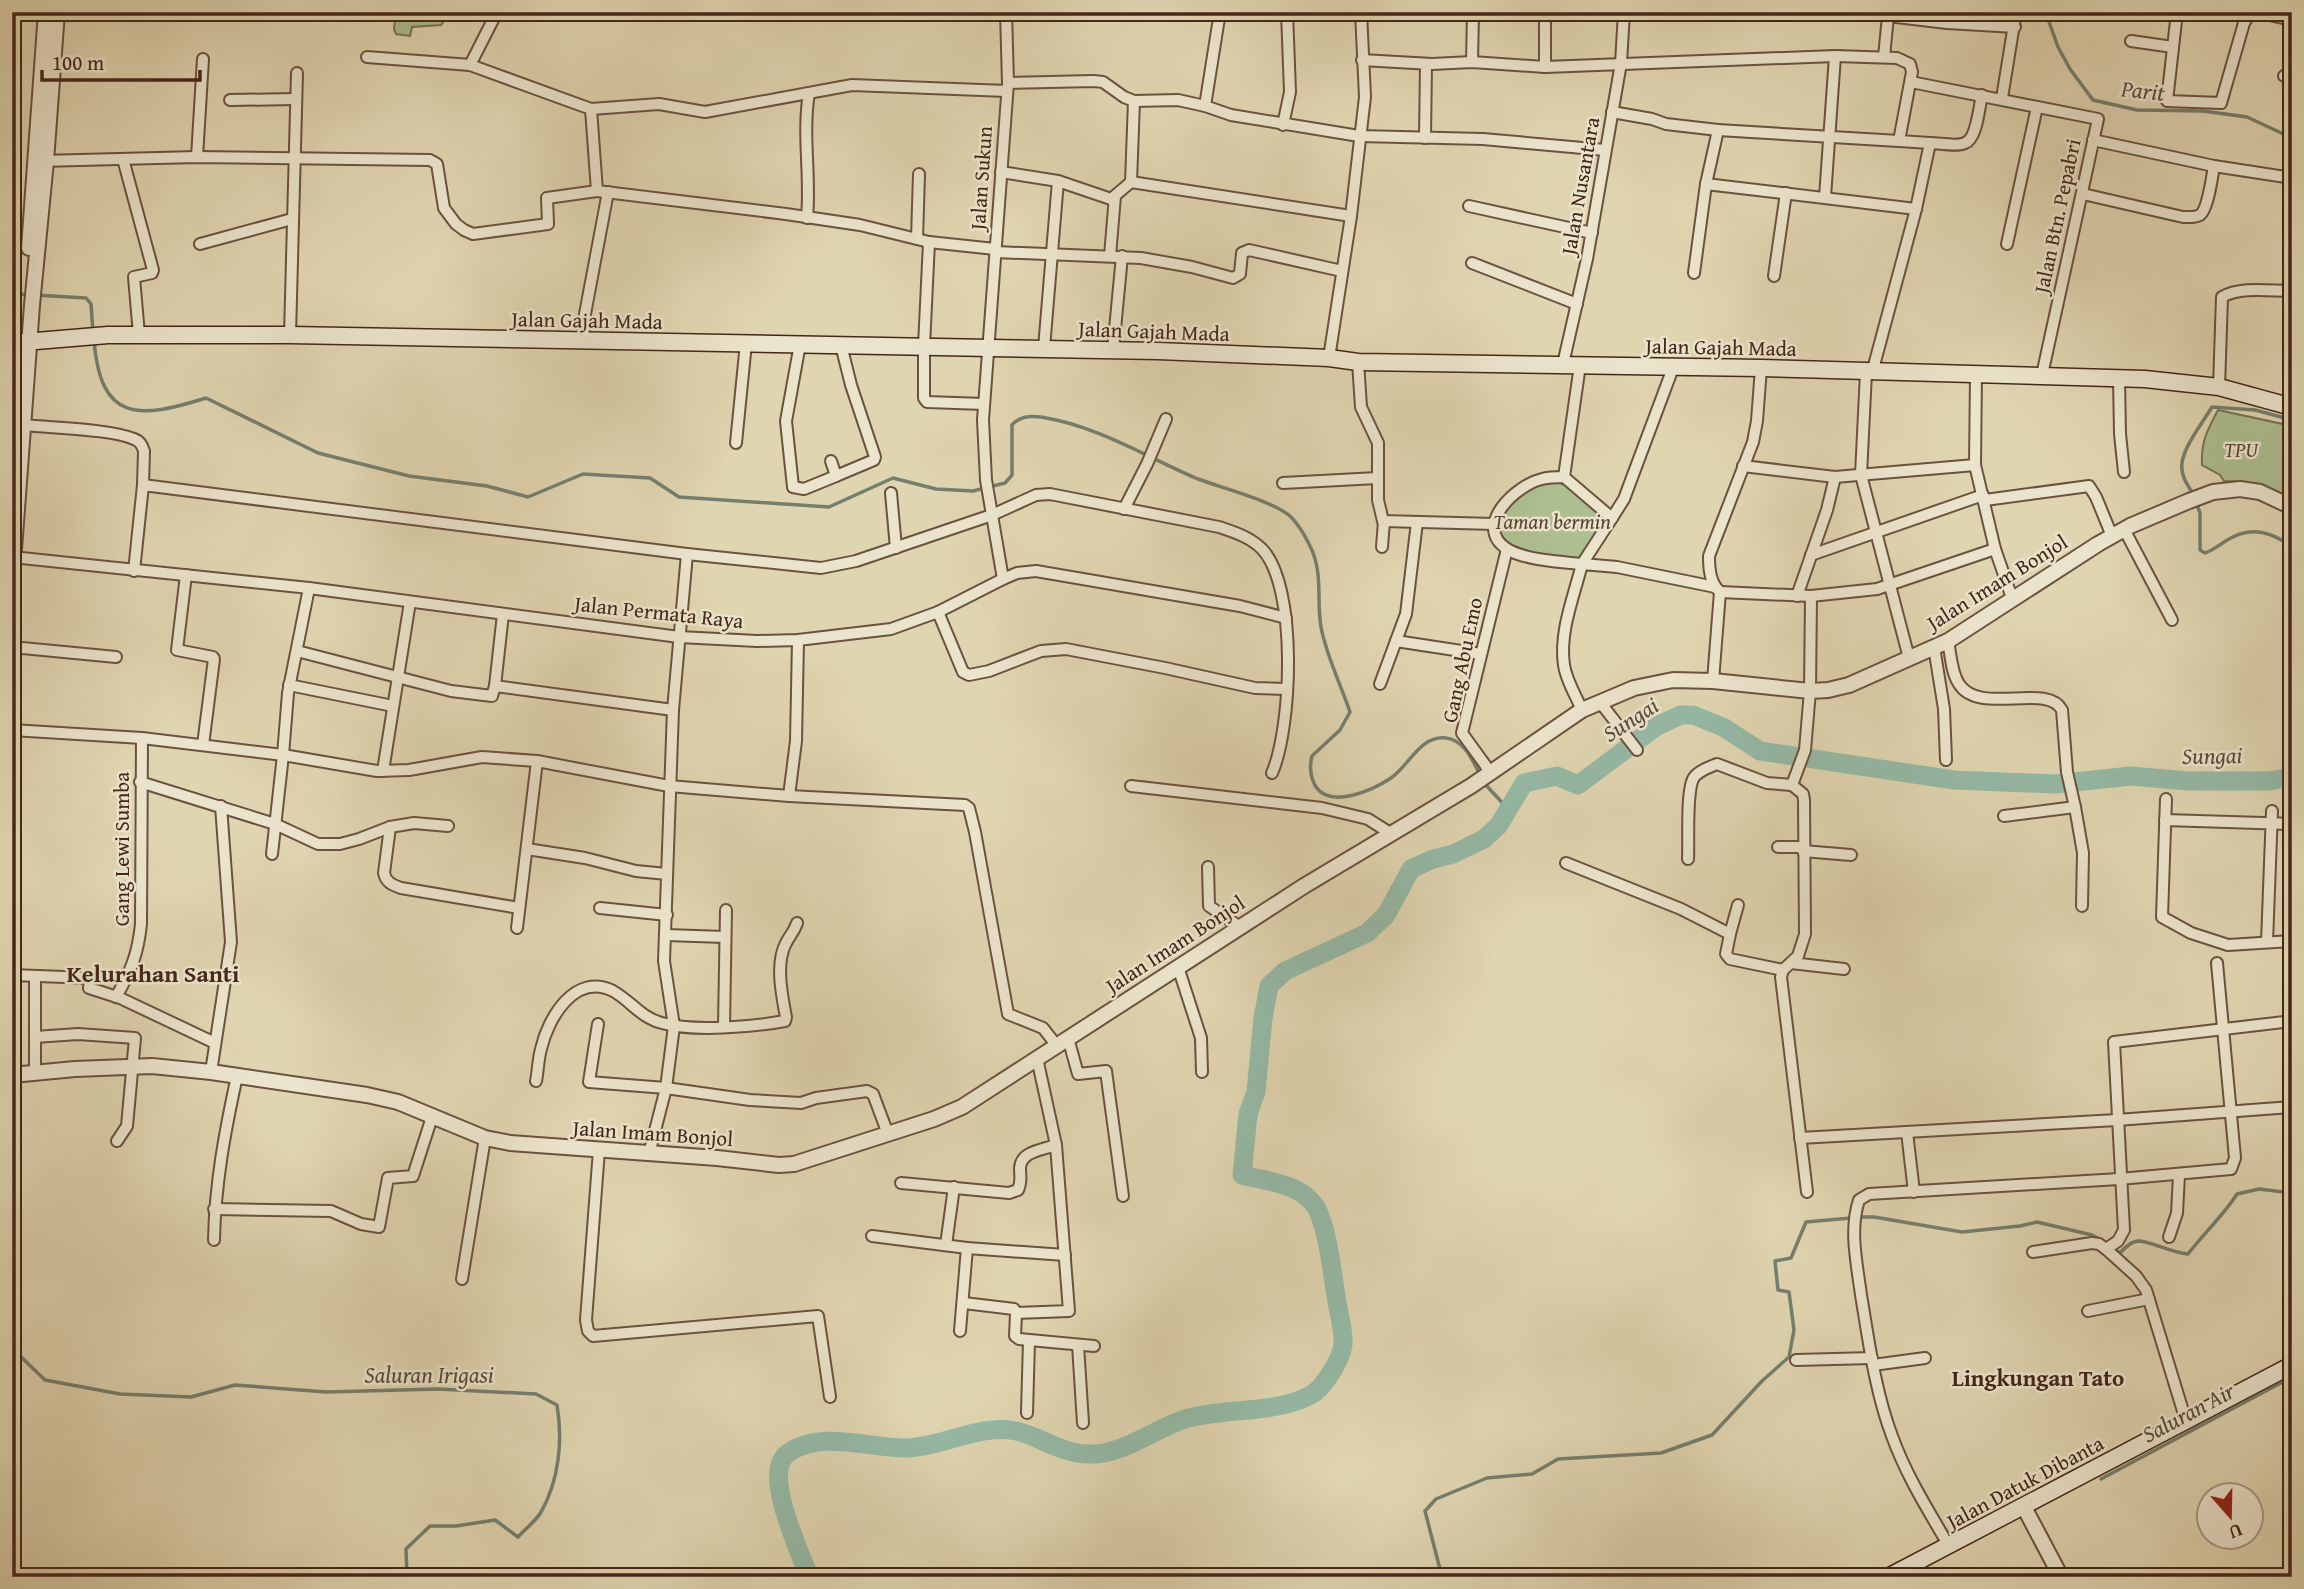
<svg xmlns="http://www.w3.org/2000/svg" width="2304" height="1589" viewBox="0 0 2304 1589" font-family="'Gentium Book Plus',serif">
	<rect width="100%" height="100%" fill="#e0d5b1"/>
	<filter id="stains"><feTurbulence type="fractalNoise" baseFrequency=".00286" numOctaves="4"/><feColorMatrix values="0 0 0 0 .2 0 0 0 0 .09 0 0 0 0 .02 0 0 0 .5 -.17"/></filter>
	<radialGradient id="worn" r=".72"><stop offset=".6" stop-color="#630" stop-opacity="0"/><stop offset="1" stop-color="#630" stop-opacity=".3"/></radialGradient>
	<!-- green -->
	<g fill="#adbe90" stroke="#787254" stroke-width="2">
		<polygon points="390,12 451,12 441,25 412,27 410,36 396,34 394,29 395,20"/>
		<path d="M2218 410 2292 426V499L2246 482 2224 481 2220 475 2202 465C2201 441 2207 431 2218 410Z"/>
		<path d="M1547 481C1572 481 1589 503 1607 519L1578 561 1542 556 1504 542C1486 511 1522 492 1547 481Z"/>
	</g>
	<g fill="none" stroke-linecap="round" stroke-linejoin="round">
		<!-- stream -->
		<g stroke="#757f6e" stroke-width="3.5">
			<polyline points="2036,12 2048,19 2058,47 2070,69 2093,100 2137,110 2203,111 2247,117 2292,138"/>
			<polyline points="12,293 28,295"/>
			<polyline points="35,295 86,298 91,304 93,332"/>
			<path d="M94 339C100 423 139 419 206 398L318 453 409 476 487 486 528 497 583 474 650 478 679 497 829 507 893 478 936 489 973 491 1005 483 1012 475V425C1020 416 1029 416 1041 417 1098 426 1146 457 1198 479 1222 488 1274 501 1291 517 1298 524 1305 536 1309 544 1324 572 1316 598 1321 627 1326 655 1341 685 1350 712L1340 730 1312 756C1309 768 1310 777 1316 787 1331 809 1373 790 1391 778 1409 766 1420 735 1446 738 1465 740 1473 762 1481 776"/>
			<path d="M2194 495C2188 486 2180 475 2182 463 2184 446 2203 422 2212 407L2255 410 2292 420"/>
			<path d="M2196 502 2200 513V550L2205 553C2214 550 2220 544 2229 539 2252 526 2272 532 2292 547"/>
			<polyline points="1484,783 1508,809"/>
			<polyline points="1860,1217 1874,1217 1962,1232 2020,1226 2037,1222 2092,1235 2101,1240"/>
			<path d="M2115 1249 2120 1253C2125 1248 2131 1241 2139 1241 2153 1242 2171 1253 2188 1254 2204 1233 2223 1216 2237 1194L2259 1189 2292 1193"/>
			<path d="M12 1352 17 1353 45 1380 120 1394 191 1397 235 1385 326 1392 438 1389 536 1394 557 1405C563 1440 559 1481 541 1512 536 1521 525 1529 518 1537L495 1520 456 1526H430L406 1549 407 1577"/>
			<polyline points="2101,1479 2292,1377"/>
			<polyline points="1442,1577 1425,1511 1436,1499 1487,1478 1532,1474 1558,1459 1661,1453 1712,1435 1762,1381 1789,1357 1794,1330 1789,1292 1778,1290 1775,1261 1791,1258 1806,1222 1851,1218"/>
		</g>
		<!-- river -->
		<path stroke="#95b9a6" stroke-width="19" d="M809 1577C800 1551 761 1472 788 1453 822 1429 870 1449 907 1448 941 1447 983 1423 1016 1431 1042 1437 1063 1455 1091 1454 1124 1454 1154 1429 1185 1419 1224 1407 1279 1415 1314 1393 1325 1385 1342 1358 1343 1344 1344 1331 1339 1315 1337 1302 1332 1274 1329 1234 1317 1209 1315 1205 1310 1200 1307 1197 1291 1183 1262 1180 1242 1175L1248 1114 1256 1092 1263 1018 1269 986 1285 971 1367 933 1386 915 1411 869 1433 859 1453 854 1484 839 1499 825 1524 783 1557 776 1578 785 1657 726 1681 715H1693L1723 727 1760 751 1954 780 2056 784 2131 776 2188 781H2269L2292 777"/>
		<!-- minor casing -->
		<g stroke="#6b523f" stroke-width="14">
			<g id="minor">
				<polyline points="497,12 470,65 591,109 659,104 705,112 852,85 1007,91"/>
				<polyline points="2177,12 2167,101 2221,103 2244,23 2249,15 2256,12"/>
				<polyline points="2256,12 2292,20"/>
				<polyline points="2131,41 2173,47"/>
				<polyline points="367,57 470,65"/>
				<polyline points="1884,57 1888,16 1947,23 2015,27"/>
				<polyline points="1362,60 1432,64 1472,62 1545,67 1835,56 1897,58 1910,64 1912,72 1899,141 1930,143 1916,209 1872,373"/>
				<polyline points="1472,62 1473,12"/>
				<polyline points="1545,67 1545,12"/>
				<polyline points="2284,76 2292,77"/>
				<polyline points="1911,82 2098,119 2042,375"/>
				<polyline points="1008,83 1094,81 1103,82 1124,97 1134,101 1178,100 1205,106 1231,115 1359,136 1483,139 1605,150"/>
				<polyline points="2002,98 2016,12"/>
				<polyline points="230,100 296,99"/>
				<polyline points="1205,106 1220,12"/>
				<polyline points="591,109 597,191 786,214 860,225 929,242 995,249"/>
				<polyline points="1612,112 1652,119 1666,124 1718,130 1899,141"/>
				<polyline points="1283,125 1290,92 1287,12"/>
				<polyline points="1718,130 1706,184 1916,209"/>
				<polyline points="1425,138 1426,64"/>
				<polyline points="2093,140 2214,166 2292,178"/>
				<path d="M1930 143C1940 143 1956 147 1965 143 1977 139 1979 107 1982 95"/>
				<polyline points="197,157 203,59"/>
				<polyline points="123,159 153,270 152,273 134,277 139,335"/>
				<polyline points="40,161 197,157 430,160 437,164 444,208 456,224 464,230 473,234 548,224 547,198 597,191"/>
				<polyline points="1001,172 1058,181 1111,199 1131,182 1351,216"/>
				<polyline points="1131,182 1134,101"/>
				<path d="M2083 194 2183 217C2188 217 2195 218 2200 215 2208 209 2212 177 2214 166"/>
				<polyline points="1825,197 1835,56"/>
				<polyline points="1469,206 1592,233"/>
				<path d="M807 218C811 176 802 135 809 93"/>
				<polyline points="917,239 919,174"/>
				<polyline points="929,242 924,346 924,398 927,402 984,404"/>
				<polyline points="200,244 292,219"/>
				<polyline points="2007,244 2037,107"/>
				<polyline points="995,252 1141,258 1192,267 1233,278 1240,274 1242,253 1249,250 1342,271"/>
				<polyline points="1110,256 1115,196"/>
				<polyline points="1472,263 1577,304"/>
				<polyline points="1694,273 1706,184"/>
				<polyline points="1774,276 1786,193"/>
				<polyline points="290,335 297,73"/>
				<polyline points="583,341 585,314 608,192"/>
				<polyline points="800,344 786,421 793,487 804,489 836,476 831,461"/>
				<polyline points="1044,348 1058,181"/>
				<polyline points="1113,350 1122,256"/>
				<polyline points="1329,358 1351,216 1365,97 1361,12"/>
				<polyline points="1358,362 1361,407 1378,443 1378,500 1383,521 1495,524"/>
				<polyline points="1563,364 1587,259 1621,63 1624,12"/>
				<polyline points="1866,372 1861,475 1909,658"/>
				<polyline points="1976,374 1975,465 1995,549 2012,598"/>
				<polyline points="2119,378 2120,434 2124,472"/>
				<path d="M2219 387 2222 297C2240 286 2271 291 2292 291"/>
				<path d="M25 425C52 428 111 429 134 439 140 441 142 445 144 451L143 485"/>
				<polyline points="736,443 746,343"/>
				<polyline points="1743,466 1835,477 1975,465"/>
				<polyline points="836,476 874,460 875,457 851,385 841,345"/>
				<path d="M1564 477 1612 518 1582 564C1562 562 1524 560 1507 549 1472 526 1516 485 1542 479 1549 477 1557 477 1564 477L1580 365"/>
				<polyline points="1283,483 1377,478"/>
				<polyline points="891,493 896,548"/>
				<polyline points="1985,500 2089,486 2096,497 2112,536"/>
				<polyline points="1124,509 1147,464 1166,419"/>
				<polyline points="1612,518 1624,499 1673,368"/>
				<polyline points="2124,529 2172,620"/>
				<polyline points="1382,547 1384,521"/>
				<polyline points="1811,555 1983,495"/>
				<polyline points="12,557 309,588 679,637 757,641 798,640 891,629 938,612 1003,579 1017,573 1036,571 1240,606 1286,618"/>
				<path d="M134 571 143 485 687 554 821 568 856 561 992 515 1036 495 1050 494 1219 527C1234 532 1250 537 1262 549 1298 587 1292 727 1272 773"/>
				<polyline points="186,575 177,650 213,657 214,659 203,745"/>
				<polyline points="1003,579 986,480 983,420 1008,83 1006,12"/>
				<polyline points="1720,592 1811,596 1877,589 1995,549"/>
				<polyline points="1797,596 1827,510 1835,477"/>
				<polyline points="938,612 963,672 969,675 989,671 1041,651 1066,649 1165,668 1255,688 1286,689"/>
				<polyline points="503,614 495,686 673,710"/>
				<polyline points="1396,641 1481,654"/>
				<path d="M1948 641C1951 655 1951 672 1959 684 1979 716 2047 682 2062 710L2067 772 2075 807 2004 816"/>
				<polyline points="12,647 116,657"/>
				<polyline points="1934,647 1944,709 1946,760"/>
				<polyline points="297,651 451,691 492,696 495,686"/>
				<path d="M1713 681 1720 592C1710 583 1709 569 1709 556L1753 442 1757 421 1761 368"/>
				<polyline points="1380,684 1406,614 1417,522"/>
				<polyline points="289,685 393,706"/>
				<polyline points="1600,702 1637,750"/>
				<path d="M1582 710C1576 696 1566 680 1564 665 1559 632 1574 596 1582 564L1617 567 1715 587"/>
				<polyline points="12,730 142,738 283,755 377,771 409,770 482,757 537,761 669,786 789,796 965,805 969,808 975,832 1008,1014 1043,1028 1057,1046"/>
				<polyline points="383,771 410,602"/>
				<polyline points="1491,773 1462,733 1507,549"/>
				<polyline points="140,782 275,824 318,844 340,844 359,839 390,827 414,823 448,826"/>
				<polyline points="1131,786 1322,808 1368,819 1390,833"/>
				<polyline points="789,796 796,741 798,640"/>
				<polyline points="2166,799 2162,917 2191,933 2228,945 2292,941"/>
				<polyline points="2075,807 2083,853 2082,906"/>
				<polyline points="2165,820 2292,824"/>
				<path d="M390 827 384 873C386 883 393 885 401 888L519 908"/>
				<polyline points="1778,847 1803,847"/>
				<polyline points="527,849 585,858 636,871 667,874"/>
				<polyline points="1803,851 1851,855"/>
				<polyline points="272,854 283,755 288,693 309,588"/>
				<path d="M1688 859C1689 841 1686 794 1693 779 1697 771 1710 767 1717 764L1767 783 1792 785"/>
				<polyline points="1566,863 1681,909 1730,934 1726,954 1730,959 1783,970"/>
				<polyline points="1208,867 1209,906 1240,927"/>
				<polyline points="600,908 667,915"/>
				<polyline points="517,928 537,761"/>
				<polyline points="1730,934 1738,905"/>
				<polyline points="666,935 725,937"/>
				<polyline points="2267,942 2272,811"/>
				<polyline points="1791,963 1844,969"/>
				<polyline points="1178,967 1201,1038 1202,1072"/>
				<polyline points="12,975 90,978 89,988 120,998 215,1043"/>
				<polyline points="35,976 35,1037"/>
				<path d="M116 997C131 971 138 954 141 924L142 738"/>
				<polyline points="598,1024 589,1082 666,1088 750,1100 801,1103 816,1098 867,1091 873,1094 888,1134"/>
				<polyline points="724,1026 726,910"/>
				<polyline points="1068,1038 1078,1074 1106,1071 1123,1196"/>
				<polyline points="35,1072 35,1037 78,1034 135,1038 127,1126 117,1141"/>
				<polyline points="211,1072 231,942 221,806"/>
				<path d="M536 1081C538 1071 538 1060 541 1049 548 1018 575 972 613 991 631 1001 641 1018 662 1023 693 1032 752 1027 785 1021L786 1017C782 996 775 963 786 943 790 935 794 932 797 923"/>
				<polyline points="1907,1132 1914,1192"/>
				<polyline points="1800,1138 2117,1120 2292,1107"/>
				<polyline points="599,1150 586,1320 588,1331 593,1336 818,1316 830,1397"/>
				<polyline points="649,1154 666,1088 674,1026 664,961 673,710 687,554"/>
				<path d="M901 1183 1009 1193 1018 1190C1022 1182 1020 1176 1020 1168 1021 1151 1043 1150 1056 1145L1037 1058"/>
				<polyline points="1807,1192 1781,977 1783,970 1798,956 1805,934 1804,800 1803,794 1792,785 1805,750 1810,691 1811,596"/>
				<polyline points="214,1209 331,1211 361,1224 379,1227 388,1178 413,1176 432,1117"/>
				<polyline points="872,1236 967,1248 1065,1255"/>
				<polyline points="2169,1237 2177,1213 2179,1175"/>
				<path d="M214 1240C215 1184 225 1131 237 1076"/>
				<polyline points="946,1245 954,1187"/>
				<polyline points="2033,1252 2092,1243 2099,1244 2106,1249"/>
				<polyline points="462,1279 485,1138"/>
				<polyline points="964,1303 1014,1309 1016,1313 1015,1336 1019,1339 1094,1346"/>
				<polyline points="2088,1311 2149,1299"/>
				<polyline points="1016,1313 1069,1311 1056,1145"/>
				<polyline points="960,1331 967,1248"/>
				<polyline points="1078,1345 1083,1423"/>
				<polyline points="1796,1360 1872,1358"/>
				<polyline points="1873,1365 1925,1358"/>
				<polyline points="1027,1413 1029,1341"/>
				<polyline points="2186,1421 2146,1290 2136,1276 2106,1249 2118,1241 2124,1230 2114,1042 2292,1021"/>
				<path d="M1949 1546C1928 1510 1906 1475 1892 1436 1875 1391 1869 1342 1861 1295 1857 1264 1849 1230 1859 1200L1869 1194 2119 1179 2231 1169 2235 1158 2217 963"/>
			</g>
		</g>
		<!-- tertiary casing -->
		<g stroke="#6b523f" stroke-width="18">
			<g id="tertiary">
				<polyline points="29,248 46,12"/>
				<polyline points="12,437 20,356"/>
				<polyline points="12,577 32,305 46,161 57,12"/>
				<polyline points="12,1075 75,1069 152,1066 211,1072 367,1095 398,1102 485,1138 510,1143 717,1158 779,1165 794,1164 934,1119 962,1107 1304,886 1471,786 1582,710 1634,688 1673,680 1713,681 1810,691 1828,690 1849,685 1948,641 2098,544 2130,526 2189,501 2213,492 2240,489 2260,492 2292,507"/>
				<polyline points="2024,1507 2061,1577"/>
			</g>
		</g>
		<!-- secondary casing -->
		<g stroke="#442719" stroke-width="19">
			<g id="secondary">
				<polyline points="12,343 108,335 290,335 1158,351 1329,358 1358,362 1761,368 2145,379 2219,387 2292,407"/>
				<polyline points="1888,1577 2292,1365"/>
			</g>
		</g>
		<!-- minor -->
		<use href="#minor" stroke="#ebe4cc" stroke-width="10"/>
		<!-- tertiary -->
		<use href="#tertiary" stroke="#ebe4cc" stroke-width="14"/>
		<!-- secondary -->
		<use href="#secondary" stroke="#ebe4cc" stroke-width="16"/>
	</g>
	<g text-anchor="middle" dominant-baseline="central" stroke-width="5" stroke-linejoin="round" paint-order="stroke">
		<!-- street labels -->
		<g font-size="21" fill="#442719" stroke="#ebe4cc">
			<text transform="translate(981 178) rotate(-86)">Jalan Sukun</text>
			<text transform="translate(1580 186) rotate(-80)">Jalan Nusantara</text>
			<text transform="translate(2057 216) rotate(-78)">Jalan Btn. Pepabri</text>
			<text transform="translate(587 320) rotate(1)">Jalan Gajah Mada</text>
			<text transform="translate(1154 331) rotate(2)">Jalan Gajah Mada</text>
			<text transform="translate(1721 347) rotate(1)">Jalan Gajah Mada</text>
			<text transform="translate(1997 582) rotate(-32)">Jalan Imam Bonjol</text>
			<text transform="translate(659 612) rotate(6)">Jalan Permata Raya</text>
			<text transform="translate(1462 660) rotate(-78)">Gang Abu Emo</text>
			<text transform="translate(121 849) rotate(-90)">Gang Lewi Sumba</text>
			<text transform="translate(1175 944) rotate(-33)">Jalan Imam Bonjol</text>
			<text transform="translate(653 1133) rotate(4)">Jalan Imam Bonjol</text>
			<text transform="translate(2025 1482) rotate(-28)">Jalan Datuk Dibanta</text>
		</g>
		<!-- park labels -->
		<g font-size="21" font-style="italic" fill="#594531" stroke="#ebe4cc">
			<text x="2241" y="449">TPU</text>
			<text x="1552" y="521">Taman bermin</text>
		</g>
		<!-- water labels -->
		<g font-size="23" font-style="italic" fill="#584c3c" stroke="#ebe4cc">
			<text transform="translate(2143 90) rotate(6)">Parit</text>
			<text transform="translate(1630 719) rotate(-33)">Sungai</text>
			<text transform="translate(2212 755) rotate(-1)">Sungai</text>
			<text x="429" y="1374">Saluran Irigasi</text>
			<text transform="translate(2188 1412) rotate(-28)">Saluran Air</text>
		</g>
		<!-- neighbourhood labels -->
		<g font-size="23" font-weight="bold" fill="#442719" stroke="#ebe4cc">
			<text x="2038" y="1377">Lingkungan Tato</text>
		</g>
		<!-- quarter labels -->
		<g font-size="24" font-weight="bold" fill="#442719" stroke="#ebe4cc">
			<text x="153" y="973">Kelurahan Santi</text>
		</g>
	</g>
	<!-- margin -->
	<rect width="2304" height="1589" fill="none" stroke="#e0d5b1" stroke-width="42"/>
	<rect x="14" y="14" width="2276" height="1561" fill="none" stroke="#442719" stroke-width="3.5"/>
	<rect x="21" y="21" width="2262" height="1547" fill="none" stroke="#442719" stroke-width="2"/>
	<!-- north arrow -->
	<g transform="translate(2230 1516) rotate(160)"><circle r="33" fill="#ebe4cc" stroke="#a89884" stroke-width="2"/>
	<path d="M0-5L12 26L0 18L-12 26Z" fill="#8f2418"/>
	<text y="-10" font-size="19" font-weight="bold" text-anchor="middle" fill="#442719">U</text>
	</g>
	<!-- scale -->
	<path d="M42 70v10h158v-10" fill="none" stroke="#442719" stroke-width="3.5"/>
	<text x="52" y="70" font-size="21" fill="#442719" stroke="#ebe4cc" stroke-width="5" paint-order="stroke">100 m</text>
	<rect width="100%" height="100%" filter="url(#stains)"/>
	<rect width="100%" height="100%" fill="url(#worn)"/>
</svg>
